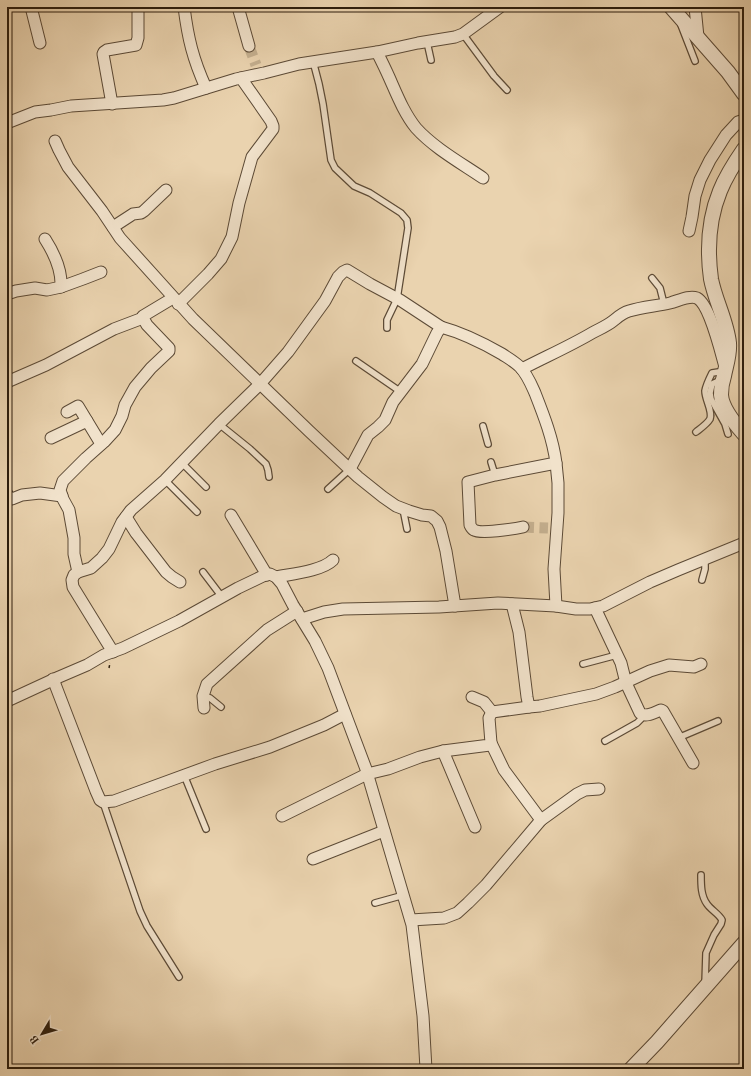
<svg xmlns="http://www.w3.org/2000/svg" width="751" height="1076" viewBox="0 0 751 1076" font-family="'Old Standard TT',serif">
	<rect width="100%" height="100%" fill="#ead3af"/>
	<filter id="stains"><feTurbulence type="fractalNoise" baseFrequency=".005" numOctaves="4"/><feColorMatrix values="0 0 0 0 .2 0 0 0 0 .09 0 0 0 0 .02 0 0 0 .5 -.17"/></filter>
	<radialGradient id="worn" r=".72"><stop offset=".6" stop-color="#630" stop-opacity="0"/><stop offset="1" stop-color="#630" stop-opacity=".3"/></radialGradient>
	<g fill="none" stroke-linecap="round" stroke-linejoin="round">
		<!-- minor-tunnel -->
		<g stroke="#c4af8f" stroke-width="11" stroke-dasharray="11 5.5" stroke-linecap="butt">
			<polyline points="249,46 256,65"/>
			<polyline points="523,527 548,528"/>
		</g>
		<!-- service casing -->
		<g stroke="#5c4a36" stroke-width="8">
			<g id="service">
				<polyline points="681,25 695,61"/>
				<polyline points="463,34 494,76 507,90"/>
				<polyline points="427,42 431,60"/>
				<polyline points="313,61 319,84 323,104 331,160 335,168 354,186 370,193 401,213 407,220 408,228 397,299 387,320 387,328"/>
				<polyline points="652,278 660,288 664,304"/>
				<polyline points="356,361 401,392"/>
				<polyline points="721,380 712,384 710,393 711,399 725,424 728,434"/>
				<polyline points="219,424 250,449 266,464 268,470 269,477"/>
				<polyline points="483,426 488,444"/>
				<path d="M696 432C701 428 707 424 710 419 713 411 705 400 705 391 706 385 709 379 712 373L725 371"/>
				<polyline points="491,462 495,475"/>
				<polyline points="182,463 206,487"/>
				<polyline points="165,480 197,512"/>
				<polyline points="328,489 350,469"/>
				<polyline points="403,509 407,529"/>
				<polyline points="203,572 222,597"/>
				<polyline points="702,580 705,569 705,558"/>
				<polyline points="583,664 617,655"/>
				<polyline points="203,696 210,698 221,707"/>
				<polyline points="678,738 718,721"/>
				<polyline points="605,741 637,723 641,719 643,715"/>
				<polyline points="184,775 206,829"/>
				<polyline points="103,802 140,911 147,926 179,977"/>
				<path d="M701 875C701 885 701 896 707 904 711 910 719 914 722 920L721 924 714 935 706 953 705 984"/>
				<polyline points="375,903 404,895"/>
			</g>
		</g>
		<!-- minor casing -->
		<g stroke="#5c4a36" stroke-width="13">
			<g id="minor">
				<polyline points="31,7 40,43"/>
				<path d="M184 7C188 39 193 59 206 88"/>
				<polyline points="238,7 249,46"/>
				<polyline points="695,7 698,37"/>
				<path d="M377 52C381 60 385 68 389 77 397 95 404 113 416 128 434 148 461 163 483 178"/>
				<polyline points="112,104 103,54 104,52 107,50 136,45 138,38 138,7"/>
				<polyline points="7,123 35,112 51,110 71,106 163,100 174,98 236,79 264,73 299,64 377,52 418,43 455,37 463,34 500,7"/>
				<polyline points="55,141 59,150 68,167 102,211 120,238 193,319 309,431 358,477 383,497 396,506 409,511 422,515 431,516 437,521 440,527 446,551 455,606"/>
				<polyline points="113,227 133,214 141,213 144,211 166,190"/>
				<polyline points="689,231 692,217 695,196 700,180 710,160 726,135 738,122 744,120"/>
				<polyline points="61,287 83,279 101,272"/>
				<path d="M7 294 16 291 35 288 47 290 61 287C62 269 54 253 45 239"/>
				<polyline points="178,304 208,274 221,259 232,237 239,203 252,157 273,129 273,126 271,121 241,78"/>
				<path d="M522 369C545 357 570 346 592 333 599 329 607 326 613 321 618 317 622 313 629 311 642 307 657 306 670 303 678 301 689 295 697 298 710 305 721 353 725 367"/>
				<polyline points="7,382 46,365 114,329 143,318"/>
				<polyline points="67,412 78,406 101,444"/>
				<polyline points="51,438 87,421"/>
				<path d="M350 469 368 435 378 427 385 420 393 402 422 364 437 333 441 327C463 333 483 343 502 354 508 358 515 362 520 367 527 374 531 384 535 393 544 416 553 439 556 463L495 475 468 482 470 525C471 527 472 529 474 530 480 534 514 529 523 527"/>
				<polyline points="7,494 9,498 12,499 22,495 40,493 62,496"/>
				<polyline points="231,515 267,575"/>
				<polyline points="126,517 136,533 166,572 172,577 180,582"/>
				<polyline points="78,572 74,554 74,538 69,510 63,499 60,490 63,481 86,458 104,442 115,430 122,416 125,405 135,387 151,368 169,351 169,348 147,325 143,318 143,316 173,298"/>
				<path d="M276 577C291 574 322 571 333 560"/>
				<polyline points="512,604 519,632 527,697 529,707 540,706 596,694 615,687 650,671 669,665 694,667 701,664"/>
				<polyline points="556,606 554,569 558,513 558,483 556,463"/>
				<path d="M595 608 621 663 626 683 640 713C646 718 655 712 661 710L663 711 693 763"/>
				<polyline points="302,619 324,612 343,609 439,607 498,603 556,606 576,609 590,609 603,606 650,582 678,570 744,543"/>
				<polyline points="113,652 73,587 72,580 74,575 78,572 91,568 102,558 109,549 122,522 131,510 165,480 219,424 260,384 288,352 325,301 338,277 343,272 347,270 370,284 400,300 441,327"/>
				<polyline points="53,679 96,791 100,800 103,802 114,801 215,764 270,747 324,725 345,714"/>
				<polyline points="472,697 484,702 492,712"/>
				<polyline points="7,701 59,677 87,665 104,655 123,648 179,621 238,588 263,576 270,574 276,577 282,584 293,605 315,641 328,668 366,769 412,925 423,1016 426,1069"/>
				<polyline points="204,708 203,696 207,684 267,630 297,611"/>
				<polyline points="443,751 475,827"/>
				<polyline points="282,816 367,774 388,769 420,757 443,751 490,745 491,743 489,718 492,712 529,707"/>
				<polyline points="541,820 577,794 585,790 599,789"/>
				<polyline points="313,859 384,831"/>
				<polyline points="411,920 444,918 457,913 468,903 486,885 541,820 504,770 491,743"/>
			</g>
		</g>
		<!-- tertiary casing -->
		<g stroke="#5c4a36" stroke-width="16">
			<g id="tertiary">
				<polyline points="671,7 728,72 744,94"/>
				<path d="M744 149C735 162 726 176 720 191 709 218 707 250 711 279 715 300 727 322 729 343 730 355 726 365 724 376 722 382 721 389 721 395 722 408 735 424 744 434"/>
				<polyline points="631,1069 657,1042 744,943"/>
			</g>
		</g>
		<!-- path -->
		<polyline stroke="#2c1d0d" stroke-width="1.5" stroke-dasharray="3 2" stroke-linecap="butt" points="109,668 110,663"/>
		<!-- service -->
		<use href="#service" stroke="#f1e2cb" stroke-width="5.5"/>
		<!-- minor -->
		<use href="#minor" stroke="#f1e2cb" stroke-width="11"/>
		<!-- tertiary -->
		<use href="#tertiary" stroke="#f1e2cb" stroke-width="14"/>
	</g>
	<!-- margin -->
	<rect width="751" height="1076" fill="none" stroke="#ead3af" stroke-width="24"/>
	<rect x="8" y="8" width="735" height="1060" fill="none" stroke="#2c1d0d" stroke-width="2"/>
	<rect x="12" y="12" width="727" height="1052" fill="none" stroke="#2c1d0d"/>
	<!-- north arrow -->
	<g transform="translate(42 1034) rotate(232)" stroke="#f1e2cb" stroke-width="3" paint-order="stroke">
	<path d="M0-3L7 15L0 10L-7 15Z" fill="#2c1d0d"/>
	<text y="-6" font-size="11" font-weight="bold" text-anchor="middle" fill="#2c1d0d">B</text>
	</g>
	<rect width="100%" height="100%" filter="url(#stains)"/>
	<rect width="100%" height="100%" fill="url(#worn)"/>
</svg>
